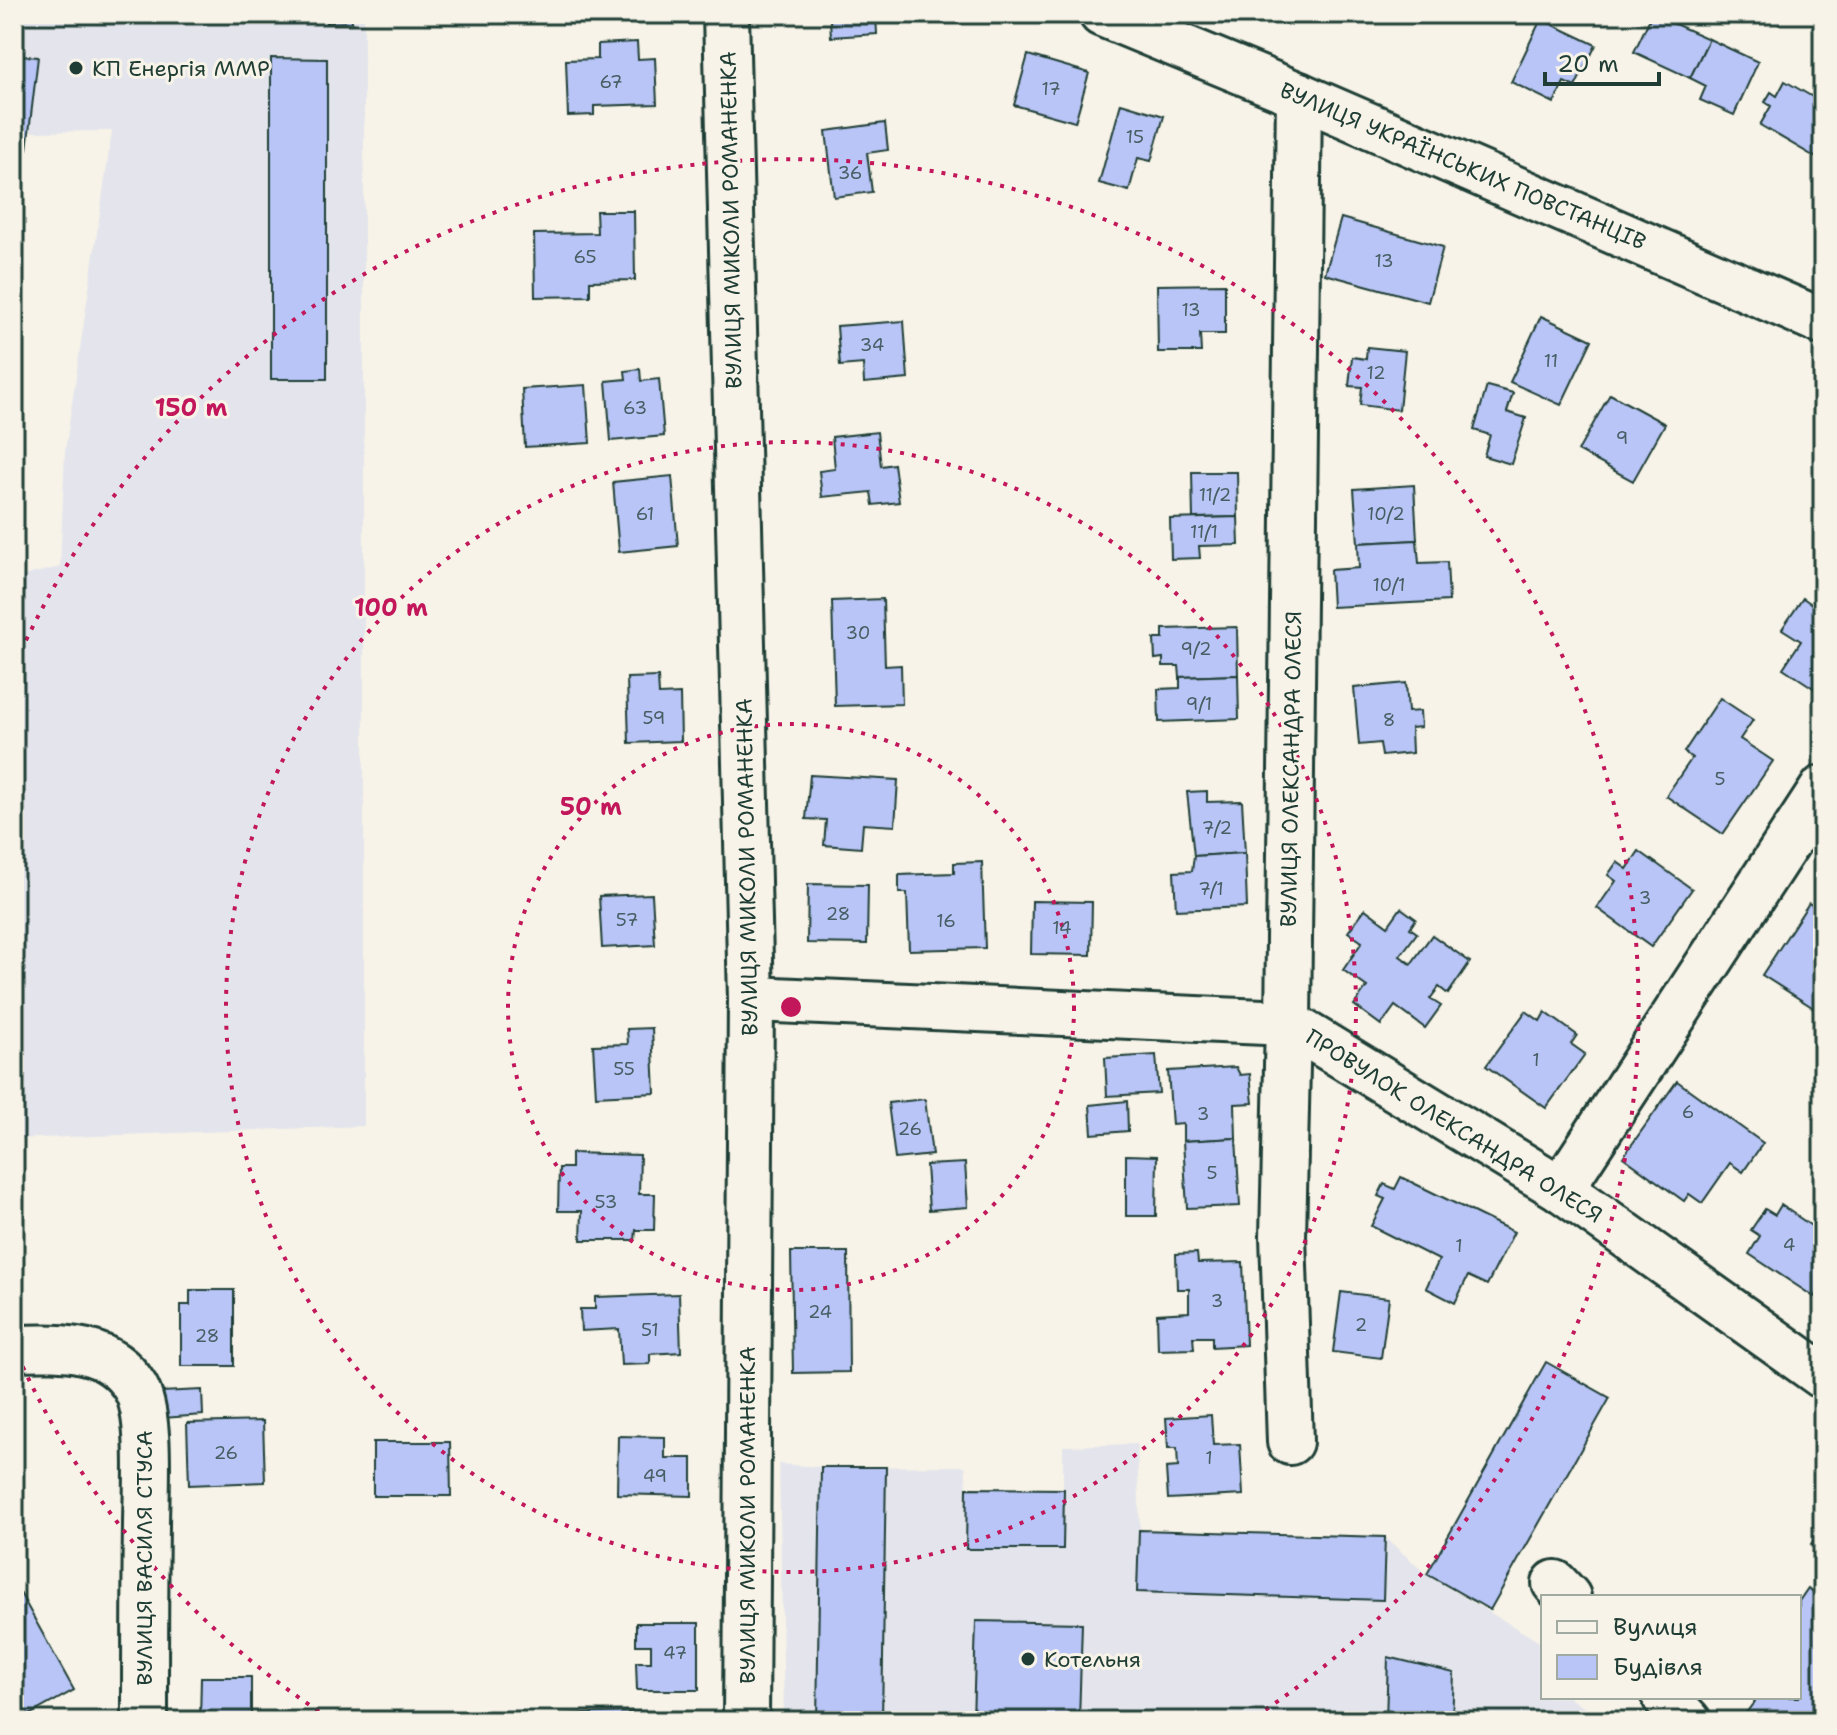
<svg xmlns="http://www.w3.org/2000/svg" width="1837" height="1735" viewBox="0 0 1837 1735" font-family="'Shantell Sans',sans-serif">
	<rect width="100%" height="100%" fill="#f7f3e8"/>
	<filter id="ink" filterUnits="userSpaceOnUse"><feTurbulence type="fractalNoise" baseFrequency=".0125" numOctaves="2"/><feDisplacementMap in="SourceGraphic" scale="16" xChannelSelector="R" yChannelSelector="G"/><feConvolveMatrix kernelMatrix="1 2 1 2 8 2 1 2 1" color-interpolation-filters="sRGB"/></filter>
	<g filter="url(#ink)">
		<!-- built -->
		<g fill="#e4e5ec">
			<polygon points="14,14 364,14 364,1126 14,1139 14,578 60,567 65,451 112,131 30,132 27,149 14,148"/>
			<polygon points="1137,1444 1140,1530 1385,1537 1427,1575 1543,1644 1543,1697 1568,1697 1604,1721 784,1721 779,1464 821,1467 965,1466 967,1488 1063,1489 1063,1446"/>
		</g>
		<!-- building -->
		<g fill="#b9c5f6" stroke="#1f3d34" stroke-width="2">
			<polygon points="326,14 351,14 352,22 326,23"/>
			<polygon points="820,14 876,14 877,34 831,37 830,19 820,17"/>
			<polygon points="1652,14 1709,39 1690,78 1634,52"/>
			<polygon points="1541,19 1596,45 1575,87 1564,82 1554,103 1511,82"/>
			<polygon points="1709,39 1758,62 1734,115 1700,100 1706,86 1690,78"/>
			<polygon points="637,42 638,59 655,58 657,104 594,106 594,115 568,116 566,60 598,59 598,44"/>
			<polygon points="14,55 38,57 27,149 14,148"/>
			<polygon points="1028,55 1089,73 1075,122 1014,105"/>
			<polygon points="271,58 327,59 327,379 271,379"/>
			<polygon points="1785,81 1823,103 1823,156 1820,160 1760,125 1771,106 1765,102 1771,92 1777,96"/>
			<polygon points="1121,103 1164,116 1151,161 1138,158 1129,191 1099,183"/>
			<polygon points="885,123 888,150 867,153 872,192 834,197 826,131"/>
			<polygon points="596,211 634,211 635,280 590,281 590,296 535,297 534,234 597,233"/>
			<polygon points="1341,218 1443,247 1428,302 1325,274"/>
			<polygon points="1225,284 1225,334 1200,334 1201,352 1158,352 1157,285"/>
			<polygon points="1541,316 1592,340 1561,405 1510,382"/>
			<polygon points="904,321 908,379 864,383 863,364 840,366 837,326"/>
			<polygon points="1367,347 1405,351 1399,410 1360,405 1362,387 1349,386 1352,357 1366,359"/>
			<polygon points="640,369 641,381 659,379 664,436 611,441 606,381 626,379 625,371"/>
			<polygon points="586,385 590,443 525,447 522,389"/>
			<polygon points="1487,386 1513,393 1507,412 1526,418 1511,464 1484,456 1490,435 1474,430"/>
			<polygon points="1610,394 1665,424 1633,481 1578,451"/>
			<polygon points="877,432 881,466 894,464 899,502 873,505 871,492 822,497 819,471 835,469 832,437"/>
			<polygon points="1192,472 1237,472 1238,517 1193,518"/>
			<polygon points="672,476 678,546 619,552 613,482"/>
			<polygon points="1414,485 1417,540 1358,543 1354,489"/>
			<polygon points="1238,517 1239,545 1199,546 1200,558 1171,559 1170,519"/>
			<polygon points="1417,540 1419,563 1447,562 1449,601 1332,607 1330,570 1359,568 1358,543"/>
			<polygon points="1803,598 1823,612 1823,684 1818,691 1783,668 1801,641 1782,629"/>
			<polygon points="883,599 885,666 901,665 902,704 835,706 832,601"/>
			<polygon points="1237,627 1238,675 1180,677 1179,666 1163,666 1163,658 1155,659 1154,639 1163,639 1163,629"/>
			<polygon points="1238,675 1239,719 1159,722 1158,689 1180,688 1180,677"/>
			<polygon points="658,677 659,695 680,694 681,741 629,743 627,678"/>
			<polygon points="1406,683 1408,712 1420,711 1421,727 1411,728 1412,753 1382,756 1380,743 1359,745 1354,688"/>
			<polygon points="1720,698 1753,720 1740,739 1773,761 1723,834 1666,796 1692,758 1684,752"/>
			<polygon points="810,775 898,780 895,826 863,824 861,848 824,845 826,820 806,819"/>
			<polygon points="1207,791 1207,802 1242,801 1245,853 1194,856 1187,792"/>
			<polygon points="1639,851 1692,889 1651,947 1597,908 1616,881 1608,875 1617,862 1627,869"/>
			<polygon points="1245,853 1247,907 1176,910 1174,872 1192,871 1194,856"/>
			<polygon points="982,862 985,948 909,950 907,893 899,893 899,875 954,873 954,863"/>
			<polygon points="808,884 868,885 867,944 807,943"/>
			<polygon points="652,894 655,945 602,948 599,896"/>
			<polygon points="1032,901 1092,902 1091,955 1031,954"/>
			<polygon points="1809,903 1823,913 1823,1014 1762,975"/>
			<polygon points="1401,908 1416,919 1410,928 1417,933 1400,956 1411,964 1432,935 1470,962 1448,994 1439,987 1430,999 1441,1006 1425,1028 1395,1006 1381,1025 1354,1005 1367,987 1343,970 1362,942 1348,932 1365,909 1388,926"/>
			<polygon points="1526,1011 1540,1021 1545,1012 1577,1035 1571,1044 1585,1054 1546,1108 1486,1066"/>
			<polygon points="652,1028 655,1093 596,1096 593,1045 628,1044 627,1029"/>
			<polygon points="1156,1055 1159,1093 1107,1096 1105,1058"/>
			<polygon points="1236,1067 1240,1075 1250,1074 1253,1103 1235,1104 1236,1138 1183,1141 1183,1124 1172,1125 1168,1071"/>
			<polygon points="1677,1081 1763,1143 1743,1172 1730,1163 1702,1203 1689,1194 1684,1201 1623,1157"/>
			<polygon points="925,1099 932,1155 895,1159 888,1103"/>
			<polygon points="1127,1101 1128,1131 1092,1134 1090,1105"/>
			<polygon points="1236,1138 1240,1206 1187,1208 1183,1141"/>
			<polygon points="571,1153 640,1155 639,1194 655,1194 654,1230 636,1230 635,1240 581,1240 582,1211 558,1211 559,1168 571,1168"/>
			<polygon points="1126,1155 1157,1156 1156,1216 1126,1216"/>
			<polygon points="965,1163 968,1207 929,1210 926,1165"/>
			<polygon points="1401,1177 1514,1232 1487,1285 1468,1276 1455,1303 1426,1288 1439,1260 1371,1226 1385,1199 1378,1196 1384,1184 1395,1189"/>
			<polygon points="1781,1205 1823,1234 1823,1284 1814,1297 1749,1254 1760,1236 1751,1230 1765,1209 1775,1215"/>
			<polygon points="791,1252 848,1252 849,1372 793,1373"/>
			<polygon points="1197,1253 1198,1263 1243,1262 1246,1345 1212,1347 1212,1337 1193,1337 1194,1349 1158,1350 1157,1314 1189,1312 1189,1289 1177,1289 1176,1254"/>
			<polygon points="190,1290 234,1290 234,1366 181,1366 181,1305 190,1305"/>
			<polygon points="1341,1292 1389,1298 1381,1358 1333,1352"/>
			<polygon points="679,1294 681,1352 650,1354 650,1364 621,1365 619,1329 581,1331 580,1309 595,1309 595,1297"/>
			<polygon points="1546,1362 1610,1398 1490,1610 1427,1574"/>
			<polygon points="202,1390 203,1415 163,1418 161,1392"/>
			<polygon points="1211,1415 1213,1445 1240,1444 1243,1495 1168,1499 1166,1468 1178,1467 1177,1448 1168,1448 1166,1418"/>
			<polygon points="263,1421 265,1482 189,1485 187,1423"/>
			<polygon points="618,1436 665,1437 665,1458 692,1458 692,1496 617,1494"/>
			<polygon points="373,1442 450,1442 451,1496 373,1496"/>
			<polygon points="821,1467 886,1467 882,1721 817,1721"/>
			<polygon points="967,1488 1064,1489 1063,1549 966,1549"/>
			<polygon points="1823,1528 1823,1553 1811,1544"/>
			<polygon points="1139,1530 1385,1537 1383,1600 1137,1592"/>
			<polygon points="14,1582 74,1690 18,1721 14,1721"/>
			<polygon points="1808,1588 1823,1599 1823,1706 1812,1721 1740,1721 1758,1697 1799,1697 1799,1601"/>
			<polygon points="976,1621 1082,1623 1079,1721 973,1721"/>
			<polygon points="636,1623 699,1623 699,1690 637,1690 636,1662 651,1662 651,1645 636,1645"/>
			<polygon points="1388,1657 1454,1673 1452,1721 1386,1721"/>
			<polygon points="201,1677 251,1677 251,1721 200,1721"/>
			<polygon points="641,1712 641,1721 561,1721 561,1714"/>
		</g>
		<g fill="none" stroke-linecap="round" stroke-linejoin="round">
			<!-- minor casing -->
			<g stroke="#1f3d34" stroke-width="50">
				<g id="minor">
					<polyline points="726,14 751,999 746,1721"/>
					<polyline points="1102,14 1299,95 1823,322"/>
					<polyline points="751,999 1288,1023 1561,1189 1823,1376"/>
					<polyline points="1561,1189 1823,788"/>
					<path d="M14 1348C58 1347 108 1343 135 1387 152 1414 146 1492 146 1526 145 1591 145 1656 145 1721"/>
					<polyline points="1290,1442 1283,1236 1288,1023 1299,95"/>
					<polyline points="1555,1583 1568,1597"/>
					<polyline points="1665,1697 1688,1721"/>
				</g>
			</g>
			<!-- minor -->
			<use href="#minor" stroke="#f7f3e8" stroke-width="44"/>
		</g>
	</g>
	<!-- distance rings -->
	<g fill="none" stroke="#c2185b" stroke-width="4" stroke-dasharray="4 8">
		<circle cx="791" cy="1007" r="283"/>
		<circle cx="791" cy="1007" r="565"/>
		<path d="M329 1718A848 848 0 0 1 16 1352M16 662A848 848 0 1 1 1253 1718"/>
	</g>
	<!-- markers -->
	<g fill="#1f3d34" stroke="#f7f3e8" stroke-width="3">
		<circle cx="76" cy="68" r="8"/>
		<circle cx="1028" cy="1659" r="8"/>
	</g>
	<g text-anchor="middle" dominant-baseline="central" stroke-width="6" stroke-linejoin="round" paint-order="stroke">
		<!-- number labels -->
		<g font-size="18" fill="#465f64">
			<text x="611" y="82">67</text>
			<text x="1051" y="89">17</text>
			<text x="1135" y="137">15</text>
			<text x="850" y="173">36</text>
			<text x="585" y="257">65</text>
			<text x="1384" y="261">13</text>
			<text x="1191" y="310">13</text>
			<text x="872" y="345">34</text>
			<text x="1551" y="361">11</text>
			<text x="1376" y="373">12</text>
			<text x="635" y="408">63</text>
			<text x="1622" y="438">9</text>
			<text x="1215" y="495">11/2</text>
			<text x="645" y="514">61</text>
			<text x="1386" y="514">10/2</text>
			<text x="1204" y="532">11/1</text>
			<text x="1389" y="585">10/1</text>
			<text x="858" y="633">30</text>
			<text x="1196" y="649">9/2</text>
			<text x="1199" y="704">9/1</text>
			<text x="654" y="718">59</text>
			<text x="1389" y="720">8</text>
			<text x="1720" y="779">5</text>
			<text x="1217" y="828">7/2</text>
			<text x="1211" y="889">7/1</text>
			<text x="1645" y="898">3</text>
			<text x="838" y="914">28</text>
			<text x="627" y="920">57</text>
			<text x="946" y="921">16</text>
			<text x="1062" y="928">14</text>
			<text x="1536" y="1060">1</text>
			<text x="624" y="1069">55</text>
			<text x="1688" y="1112">6</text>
			<text x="1203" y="1114">3</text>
			<text x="910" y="1129">26</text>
			<text x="1212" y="1173">5</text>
			<text x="606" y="1202">53</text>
			<text x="1789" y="1245">4</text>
			<text x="1459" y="1246">1</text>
			<text x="1217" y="1301">3</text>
			<text x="820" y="1312">24</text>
			<text x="1361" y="1325">2</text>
			<text x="650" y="1330">51</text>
			<text x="207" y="1336">28</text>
			<text x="226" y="1453">26</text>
			<text x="1209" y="1458">1</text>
			<text x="655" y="1476">49</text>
			<text x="675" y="1653">47</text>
		</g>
		<!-- poi labels -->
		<g font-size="22" fill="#1f3d34" stroke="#f7f3e8" text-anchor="start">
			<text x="92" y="68">КП Енергія ММР</text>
			<text x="1044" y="1659">Котельня</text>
		</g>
		<!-- street labels -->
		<g font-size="22" fill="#1f3d34" stroke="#f7f3e8">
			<text transform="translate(1463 166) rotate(23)">ВУЛИЦЯ УКРАЇНСЬКИХ ПОВСТАНЦІВ</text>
			<text transform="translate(731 220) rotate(-91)">ВУЛИЦЯ МИКОЛИ РОМАНЕНКА</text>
			<text transform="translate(1291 769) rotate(-89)">ВУЛИЦЯ ОЛЕКСАНДРА ОЛЕСЯ</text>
			<text transform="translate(747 867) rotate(-91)">ВУЛИЦЯ МИКОЛИ РОМАНЕНКА</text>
			<text transform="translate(1454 1126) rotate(32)">ПРОВУЛОК ОЛЕКСАНДРА ОЛЕСЯ</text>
			<text transform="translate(747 1515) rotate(-90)">ВУЛИЦЯ МИКОЛИ РОМАНЕНКА</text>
			<text transform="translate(144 1558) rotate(-90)">ВУЛИЦЯ ВАСИЛЯ СТУСА</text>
		</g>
	</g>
	<circle cx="791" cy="1007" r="12" fill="#c2185b" stroke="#f7f3e8" stroke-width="4"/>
	<g font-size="24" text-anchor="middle" font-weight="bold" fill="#c2185b" stroke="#f7f3e8" stroke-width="6" stroke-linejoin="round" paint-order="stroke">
		<text x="191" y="416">150 m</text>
		<text x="391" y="616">100 m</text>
		<text x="591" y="815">50 m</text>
	</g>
	<!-- margin -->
	<rect width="1837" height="1735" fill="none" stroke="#f7f3e8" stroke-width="48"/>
	<rect x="24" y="24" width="1789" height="1687" fill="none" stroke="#1f3d34" stroke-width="3" filter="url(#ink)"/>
	<!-- legend -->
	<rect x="1541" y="1595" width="260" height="104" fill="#f7f3e8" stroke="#a1aaa0" stroke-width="2"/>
	<rect x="1557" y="1621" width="40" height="12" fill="#f7f3e8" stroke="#a1aaa0" stroke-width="2"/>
	<text x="1613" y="1635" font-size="24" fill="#1f3d34">Вулиця</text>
	<rect x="1557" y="1655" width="40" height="24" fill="#b9c5f6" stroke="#a1aaa0" stroke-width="2"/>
	<text x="1613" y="1675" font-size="24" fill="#1f3d34">Будівля</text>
	<!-- scale -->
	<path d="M1545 72v12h114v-12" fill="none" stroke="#1f3d34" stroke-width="4"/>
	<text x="1557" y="72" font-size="24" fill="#1f3d34" stroke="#f7f3e8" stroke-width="6" paint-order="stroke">20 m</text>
</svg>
